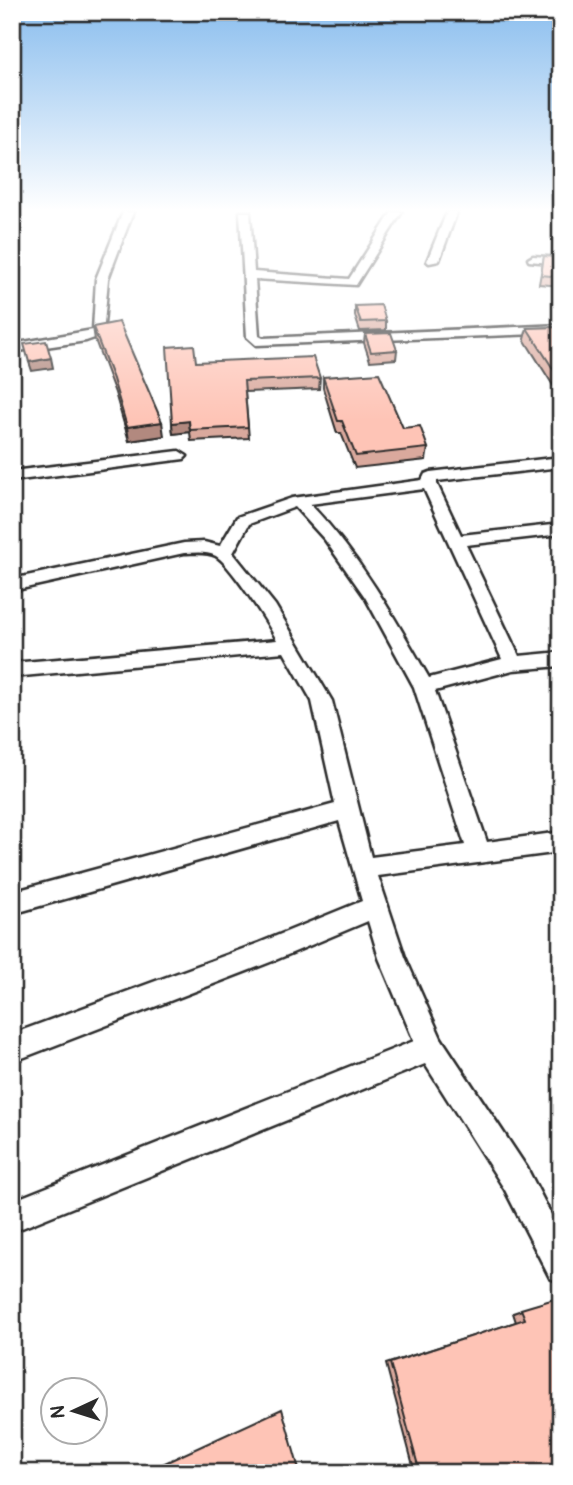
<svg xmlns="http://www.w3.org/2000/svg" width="573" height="1485" viewBox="0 0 573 1485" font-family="Pangolin,sans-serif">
	<rect width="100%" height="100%" fill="#fff"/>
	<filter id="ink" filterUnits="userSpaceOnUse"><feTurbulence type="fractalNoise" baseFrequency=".0143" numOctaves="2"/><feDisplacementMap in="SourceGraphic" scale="14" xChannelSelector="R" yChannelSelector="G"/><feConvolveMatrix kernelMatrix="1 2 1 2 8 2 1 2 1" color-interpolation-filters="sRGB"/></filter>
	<g filter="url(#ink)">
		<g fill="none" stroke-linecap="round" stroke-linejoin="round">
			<!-- minor casing -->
			<g stroke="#2b2b2b" stroke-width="5">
				<g id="minor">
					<polygon points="123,212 133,212 108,279 103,335 86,341 12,352 12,344 93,330 96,279"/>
					<polygon points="240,212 250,212 254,272 349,279 392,212 402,212 356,285 255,279 259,336 263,338 561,325 561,333 256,345 247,337"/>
					<polygon points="447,212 457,212 439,261 429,263 427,261"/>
					<polygon points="533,256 561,258 561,264 529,261 528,259"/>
					<polygon points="179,451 187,456 184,459 12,481 12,471"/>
					<path d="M561 457V467L437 481V484L461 535 561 524V534L466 545 519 656 561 652V666L513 670 435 691 487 842 561 832V852L378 876 405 957 441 1038 527 1168 561 1234V1283L550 1278 505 1190 425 1064 12 1232V1201L414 1041 379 958 368 921 273 961 12 1062V1034L259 943 362 901 339 821 12 914V892L335 804 312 701 284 652 12 677V663L277 640C268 623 230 564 216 556 206 551 195 553 184 553L12 591V579L184 543 204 542 220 546 237 517 292 498 422 480 425 474 430 472ZM424 489 502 659 429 678C394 616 360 556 310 504ZM295 507 325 540 365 597 414 687 465 845 371 857 332 701 275 605 233 553 249 524Z"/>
				</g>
			</g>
			<!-- minor -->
			<use href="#minor" fill="#fff" fill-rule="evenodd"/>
		</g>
		<!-- wall -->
		<g fill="#daa99d" stroke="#2b2b2b" stroke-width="2">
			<polygon points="544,256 561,258 561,286 539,284"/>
			<polygon points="355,306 386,321 386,330 360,331 355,316"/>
			<polygon points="93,327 164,436 129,441 115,393 95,340"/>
			<polygon points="561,327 561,398 524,339 527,328"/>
			<polygon points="365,334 397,350 396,359 370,361 364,343"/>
			<polygon points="196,362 320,378 319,389 245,392 249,438 191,441 190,432 173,434 172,423"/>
			<polygon points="323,377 403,428 428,448 426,460 355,468 341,433 337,433 323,388"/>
			<polygon points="561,1297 561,1473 415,1473 386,1364 516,1322 513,1313"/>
		</g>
		<!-- shaded-wall -->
		<g fill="#b2897f" stroke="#2b2b2b" stroke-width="2">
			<polygon points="51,358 53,368 32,371 29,362"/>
			<polygon points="189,421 190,432 173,434 172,423"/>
			<polygon points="162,422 164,436 129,441 127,427"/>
		</g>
		<!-- building -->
		<g fill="#fec4b6" stroke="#2b2b2b" stroke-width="2">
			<polygon points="544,256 561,258 561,277 541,275"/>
			<polygon points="381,305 386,321 361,322 355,306"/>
			<polygon points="119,322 162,422 127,427 113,379 93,327"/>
			<polygon points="561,327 561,381 527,328"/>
			<polygon points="391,333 397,350 371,352 365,334"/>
			<polygon points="46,341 51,358 29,362 24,344"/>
			<polygon points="194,345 196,362 313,357 320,378 244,381 248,427 190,430 189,421 172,423 167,347"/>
			<polygon points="379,373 403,428 420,426 428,448 356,456 342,421 338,421 323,377"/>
			<polygon points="561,1297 561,1473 420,1473 390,1363 525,1319 521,1309"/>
			<polygon points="282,1409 300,1473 143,1473"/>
		</g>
	</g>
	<!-- sky -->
	<linearGradient id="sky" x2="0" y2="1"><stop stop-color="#89bdee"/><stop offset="0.5" stop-color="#fff"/><stop offset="1" stop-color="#fff" stop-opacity="0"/></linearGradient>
	<rect width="573" height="420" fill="url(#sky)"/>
	<!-- margin -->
	<rect width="573" height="1485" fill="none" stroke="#fff" stroke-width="42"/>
	<rect x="21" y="21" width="531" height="1443" fill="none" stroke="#2b2b2b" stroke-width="2.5" filter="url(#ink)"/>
	<!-- north arrow -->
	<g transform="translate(74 1411) rotate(266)"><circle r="33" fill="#ffffff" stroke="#aaaaaa" stroke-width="2"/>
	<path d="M0-5L12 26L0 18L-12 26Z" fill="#2b2b2b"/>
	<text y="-10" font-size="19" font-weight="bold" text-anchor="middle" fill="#2b2b2b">N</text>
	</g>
</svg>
